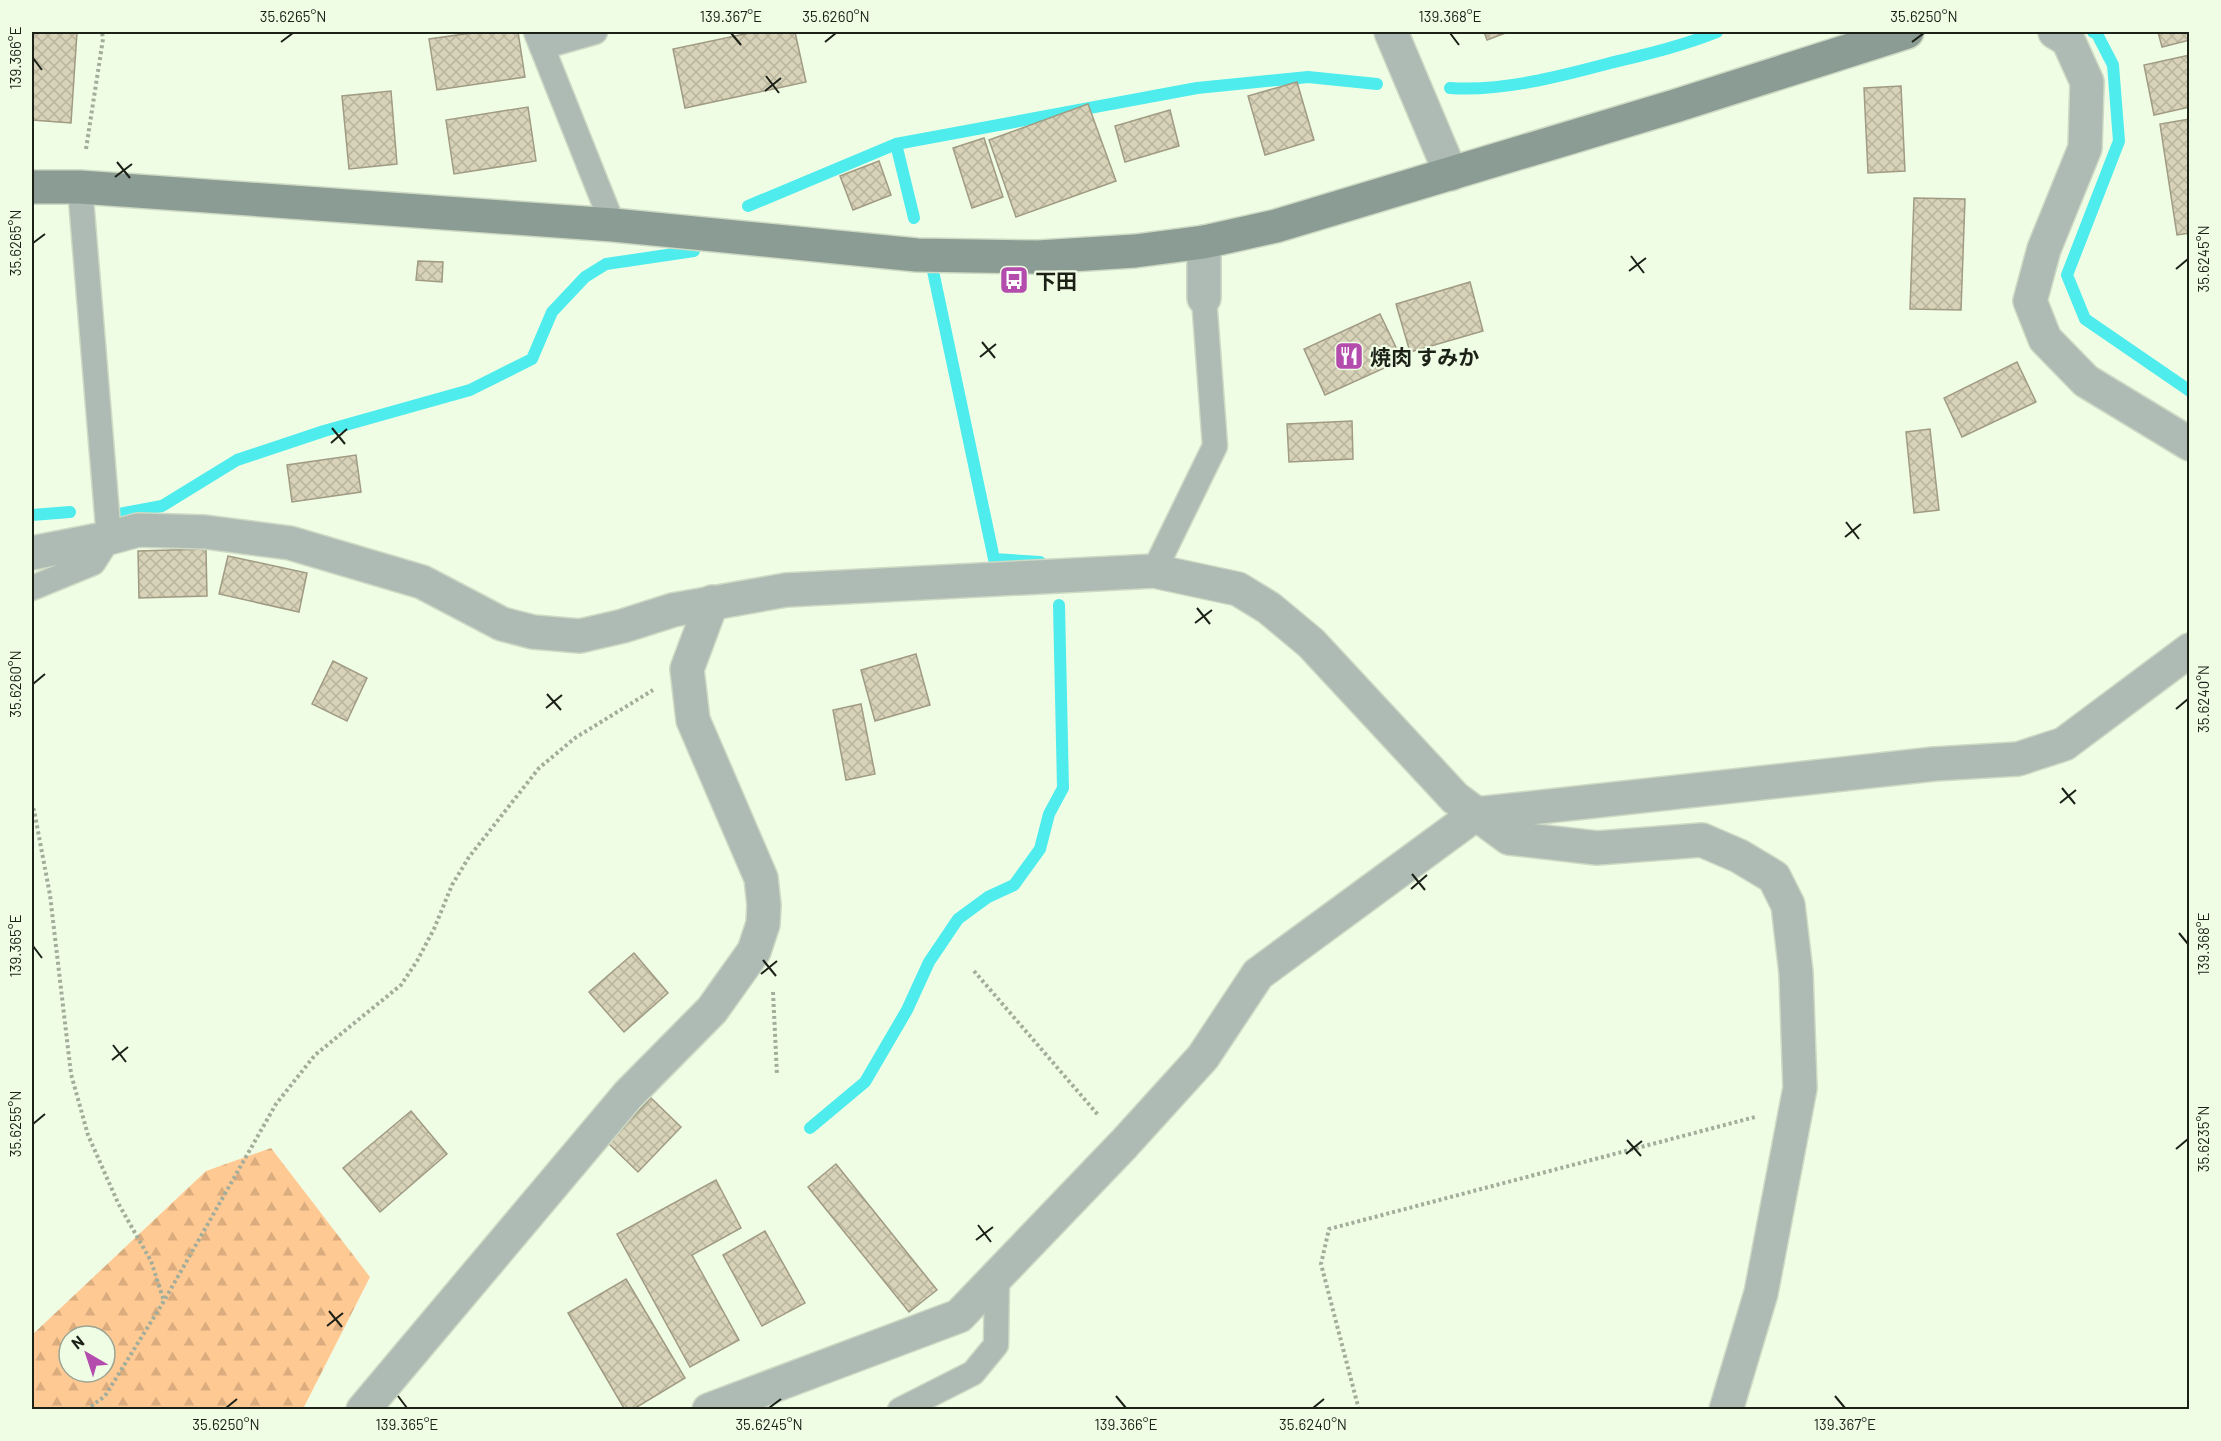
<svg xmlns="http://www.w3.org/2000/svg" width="2221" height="1441" viewBox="0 0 2221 1441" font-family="Barlow,'Noto Sans JP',sans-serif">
	<defs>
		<pattern id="forest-firs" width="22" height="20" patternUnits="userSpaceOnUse" patternTransform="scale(1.5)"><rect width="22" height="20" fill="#ffc993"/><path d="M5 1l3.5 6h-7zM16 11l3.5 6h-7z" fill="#daac7e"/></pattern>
		<pattern id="building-cross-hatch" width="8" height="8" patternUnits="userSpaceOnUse" patternTransform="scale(1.5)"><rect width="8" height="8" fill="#d7d2b8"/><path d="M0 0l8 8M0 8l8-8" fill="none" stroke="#b8b49d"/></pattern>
	</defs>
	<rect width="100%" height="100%" fill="#f0fde5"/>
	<!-- forest -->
	<path fill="url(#forest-firs)" fill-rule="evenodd" d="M271 1148 370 1277 303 1409H32V1335L206 1171ZM69 1336H105V1372H69Z"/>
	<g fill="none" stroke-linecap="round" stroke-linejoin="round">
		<!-- stream -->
		<g stroke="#4eeced" stroke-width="12">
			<polyline points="2093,32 2097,34 2113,65 2119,141 2067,275 2085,319 2190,391"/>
			<path d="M1450 88C1501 92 1561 76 1610 63 1647 54 1682 46 1717 32"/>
			<polyline points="896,144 914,218"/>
			<polyline points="748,206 896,144 1197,88 1308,77 1377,84"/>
			<polyline points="933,271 994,559 1040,562"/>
			<polyline points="119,514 162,506 237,460 324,431 470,390 532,359 552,312 585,277 606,264 694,251"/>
			<polyline points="32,515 70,512"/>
			<polyline points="810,1128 865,1082 907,1010 929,962 958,919 988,897 1014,885 1040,849 1049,814 1063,788 1059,605"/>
		</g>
	</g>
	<!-- building -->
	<g fill="url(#building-cross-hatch)" stroke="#a09b82" stroke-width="1.5">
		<polygon points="32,32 77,32 71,123 32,120"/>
		<polygon points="479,32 518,32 525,77 437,90 429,39"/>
		<polygon points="754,32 795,32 806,82 685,108 673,49"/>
		<polygon points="1484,32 1508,32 1487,40"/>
		<polygon points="2158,32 2190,32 2190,40 2162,47"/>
		<polygon points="2190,55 2190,107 2154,115 2144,65"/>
		<polygon points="1297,82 1314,140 1265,155 1248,96"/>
		<polygon points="1901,86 1905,171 1868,173 1864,88"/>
		<polygon points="391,91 397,164 349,169 342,96"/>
		<polygon points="1088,104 1116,181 1016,217 989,140"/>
		<polygon points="528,107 536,161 454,174 446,120"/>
		<polygon points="1170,110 1179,146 1125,162 1115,126"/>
		<polygon points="2190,119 2190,233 2177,235 2160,124"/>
		<polygon points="984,138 1003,197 972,208 953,148"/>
		<polygon points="879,161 891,195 853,210 840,176"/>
		<polygon points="1914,198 1965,199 1961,310 1910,309"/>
		<polygon points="418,261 443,262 442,282 416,280"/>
		<polygon points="1470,282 1483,331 1410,352 1396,304"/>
		<polygon points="1380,314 1402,360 1325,395 1304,349"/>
		<polygon points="2017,362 2036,402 1962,437 1944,398"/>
		<polygon points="1352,421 1353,459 1289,462 1287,424"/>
		<polygon points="1930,429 1939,510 1914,513 1906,432"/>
		<polygon points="356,455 361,492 292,502 287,465"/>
		<polygon points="206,549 207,596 139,598 138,551"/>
		<polygon points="228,556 307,573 299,612 219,594"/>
		<polygon points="916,654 930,705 875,721 861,670"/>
		<polygon points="333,661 367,678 347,721 312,704"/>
		<polygon points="861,704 875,774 846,780 833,710"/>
		<polygon points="634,953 668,993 624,1032 589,992"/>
		<polygon points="651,1098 681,1127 638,1172 608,1143"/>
		<polygon points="411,1111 447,1154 380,1212 343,1168"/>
		<polygon points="836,1164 937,1290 909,1312 808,1187"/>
		<polygon points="716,1180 741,1228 692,1255 739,1340 690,1367 617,1234"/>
		<polygon points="765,1231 805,1303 762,1326 723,1255"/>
		<polygon points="626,1279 685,1378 632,1410 625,1410 568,1313"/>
	</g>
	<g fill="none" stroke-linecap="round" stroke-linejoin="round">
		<!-- lane casing -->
		<g stroke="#cedac4" stroke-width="27">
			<g id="lane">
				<polyline points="536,32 613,225"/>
				<polyline points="542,47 595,32"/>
				<polyline points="1154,571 1215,446 1204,298"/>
				<polyline points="32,588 93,563 109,538 80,187"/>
				<polyline points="900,1410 973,1373 996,1345 997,1276"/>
			</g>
		</g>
		<!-- street casing -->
		<g stroke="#cedac4" stroke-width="36">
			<g id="street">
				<polyline points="1391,32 1451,174"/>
				<polyline points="2055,32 2068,40 2087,82 2085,148 2044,249 2030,301 2045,339 2086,381 2190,444"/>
				<polyline points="1204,242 1204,298"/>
				<polyline points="32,553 109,538 138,530 205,532 290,543 422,582 502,624 533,632 580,636 623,626 673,610 786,590 1154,571 1238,589 1269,608 1311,643 1455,798 1509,838 1597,848 1702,840 1739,856 1774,877 1788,905 1796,973 1800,1088 1761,1293 1726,1410"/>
				<polyline points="363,1410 628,1095 712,1010 754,951 763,924 764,905 761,878 693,720 687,669 712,602"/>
				<polyline points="709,1410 959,1316 1124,1144 1203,1057 1258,974 1476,814 1934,764 2018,759 2064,744 2190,650"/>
			</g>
		</g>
		<!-- secondary casing -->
		<g stroke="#cedac4" stroke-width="36">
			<polyline id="secondary" points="32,187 80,187 613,225 917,255 1038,257 1135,251 1204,242 1276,226 1675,106 1907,32"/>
		</g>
		<!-- path -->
		<g stroke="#a3ad9b" stroke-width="4" stroke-dasharray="3 3" stroke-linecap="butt">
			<polyline points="86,149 103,39 102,32"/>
			<polyline points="32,809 34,810 50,895 71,1074 88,1135 118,1203 151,1261 164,1301"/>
			<polyline points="974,971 1099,1116"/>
			<polyline points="773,992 777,1075"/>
			<polyline points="86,1410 105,1396 164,1301 276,1104 315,1055 401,985 417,961 434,929 452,885 469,857 539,768 575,738 653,690"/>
			<polyline points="1359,1410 1321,1264 1329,1229 1755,1117"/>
		</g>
		<!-- lane -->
		<use href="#lane" stroke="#aebab4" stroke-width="24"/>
		<!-- street -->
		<use href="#street" stroke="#aebab4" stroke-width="33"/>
		<!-- secondary -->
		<use href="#secondary" stroke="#8a9c93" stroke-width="33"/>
	</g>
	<!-- ticks -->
	<path fill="none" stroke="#1c2118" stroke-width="2" d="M731 33 741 45M1450 33 1459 45M281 42 293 33M825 42 836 33M1912 42 1924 33M33 58 42 70M766 76 779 93M765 91 781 78M117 162 130 178M115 177 132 164M33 243 45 234M1631 256 1644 273M2176 269 2188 259M1629 271 1646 258M982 342 995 358M980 357 996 344M332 428 345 444M331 443 347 429M1846 522 1859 539M1845 537 1861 524M1197 608 1210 624M1195 623 1212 610M33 684 45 674M547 694 561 710M546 708 562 695M2176 709 2188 699M2062 788 2075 804M2060 803 2076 790M1412 874 1425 890M1411 889 1427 875M2179 933 2188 944M33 946 42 958M763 960 776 976M761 974 777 961M113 1045 126 1062M112 1060 128 1047M33 1124 45 1114M1627 1140 1641 1156M2176 1149 2188 1139M1626 1154 1642 1141M978 1225 991 1242M976 1240 993 1227M329 1311 342 1327M327 1326 343 1313M398 1396 407 1408M1116 1396 1126 1408M1835 1396 1845 1408M226 1408 237 1399M769 1408 781 1399M1313 1408 1324 1399"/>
	<!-- icons -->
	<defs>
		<g id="bus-square" transform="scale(1.5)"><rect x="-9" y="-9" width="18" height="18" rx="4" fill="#b44cae" stroke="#f0fde5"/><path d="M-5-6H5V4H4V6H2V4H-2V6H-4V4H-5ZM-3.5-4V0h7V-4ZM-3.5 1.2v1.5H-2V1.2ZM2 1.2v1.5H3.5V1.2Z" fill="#fff"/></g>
		<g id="restaurant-square" transform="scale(1.5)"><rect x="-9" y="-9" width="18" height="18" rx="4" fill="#b44cae" stroke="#f0fde5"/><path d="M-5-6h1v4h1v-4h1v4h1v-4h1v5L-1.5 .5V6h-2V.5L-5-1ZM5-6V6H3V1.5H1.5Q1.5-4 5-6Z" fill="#fff"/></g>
	</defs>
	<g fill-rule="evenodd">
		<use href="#bus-square" x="1014" y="280"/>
		<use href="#restaurant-square" x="1349" y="356"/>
	</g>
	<g text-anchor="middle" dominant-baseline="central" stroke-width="4.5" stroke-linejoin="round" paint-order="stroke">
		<!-- poi labels -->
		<g font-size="21" font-weight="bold" fill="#1c2118" stroke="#f0fde5" text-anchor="start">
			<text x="1035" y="280">下田</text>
			<text x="1370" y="356">焼肉 すみか</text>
		</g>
	</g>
	<!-- border -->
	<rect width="2221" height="1441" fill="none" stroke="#f0fde5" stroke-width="66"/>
	<!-- north arrow -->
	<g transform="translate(87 1354) rotate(321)"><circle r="28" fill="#f0fde5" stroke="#9ba593" stroke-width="1.5"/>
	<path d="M0-4.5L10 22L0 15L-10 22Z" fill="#b44cae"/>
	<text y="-9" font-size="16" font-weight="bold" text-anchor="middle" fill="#1c2118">N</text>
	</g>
	<rect x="33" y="33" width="2155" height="1375" fill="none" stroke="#1c2118" stroke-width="2"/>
	<g font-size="15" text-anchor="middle" fill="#1c2118">
		<text x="293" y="22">35.6265°N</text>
		<text x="731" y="22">139.367°E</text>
		<text x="836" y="22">35.6260°N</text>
		<text x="1450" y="22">139.368°E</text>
		<text x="1924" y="22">35.6250°N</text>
		<text transform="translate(16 58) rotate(-90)" y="5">139.366°E</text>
		<text transform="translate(16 243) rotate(-90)" y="5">35.6265°N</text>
		<text transform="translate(2204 259) rotate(-90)" y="5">35.6245°N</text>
		<text transform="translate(16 684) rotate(-90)" y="5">35.6260°N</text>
		<text transform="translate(2204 699) rotate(-90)" y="5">35.6240°N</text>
		<text transform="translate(2204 944) rotate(-90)" y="5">139.368°E</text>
		<text transform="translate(16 946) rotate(-90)" y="5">139.365°E</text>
		<text transform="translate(16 1124) rotate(-90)" y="5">35.6255°N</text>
		<text transform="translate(2204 1139) rotate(-90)" y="5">35.6235°N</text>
		<text x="226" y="1430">35.6250°N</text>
		<text x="407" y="1430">139.365°E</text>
		<text x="769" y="1430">35.6245°N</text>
		<text x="1126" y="1430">139.366°E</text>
		<text x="1313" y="1430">35.6240°N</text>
		<text x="1845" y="1430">139.367°E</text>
	</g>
</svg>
